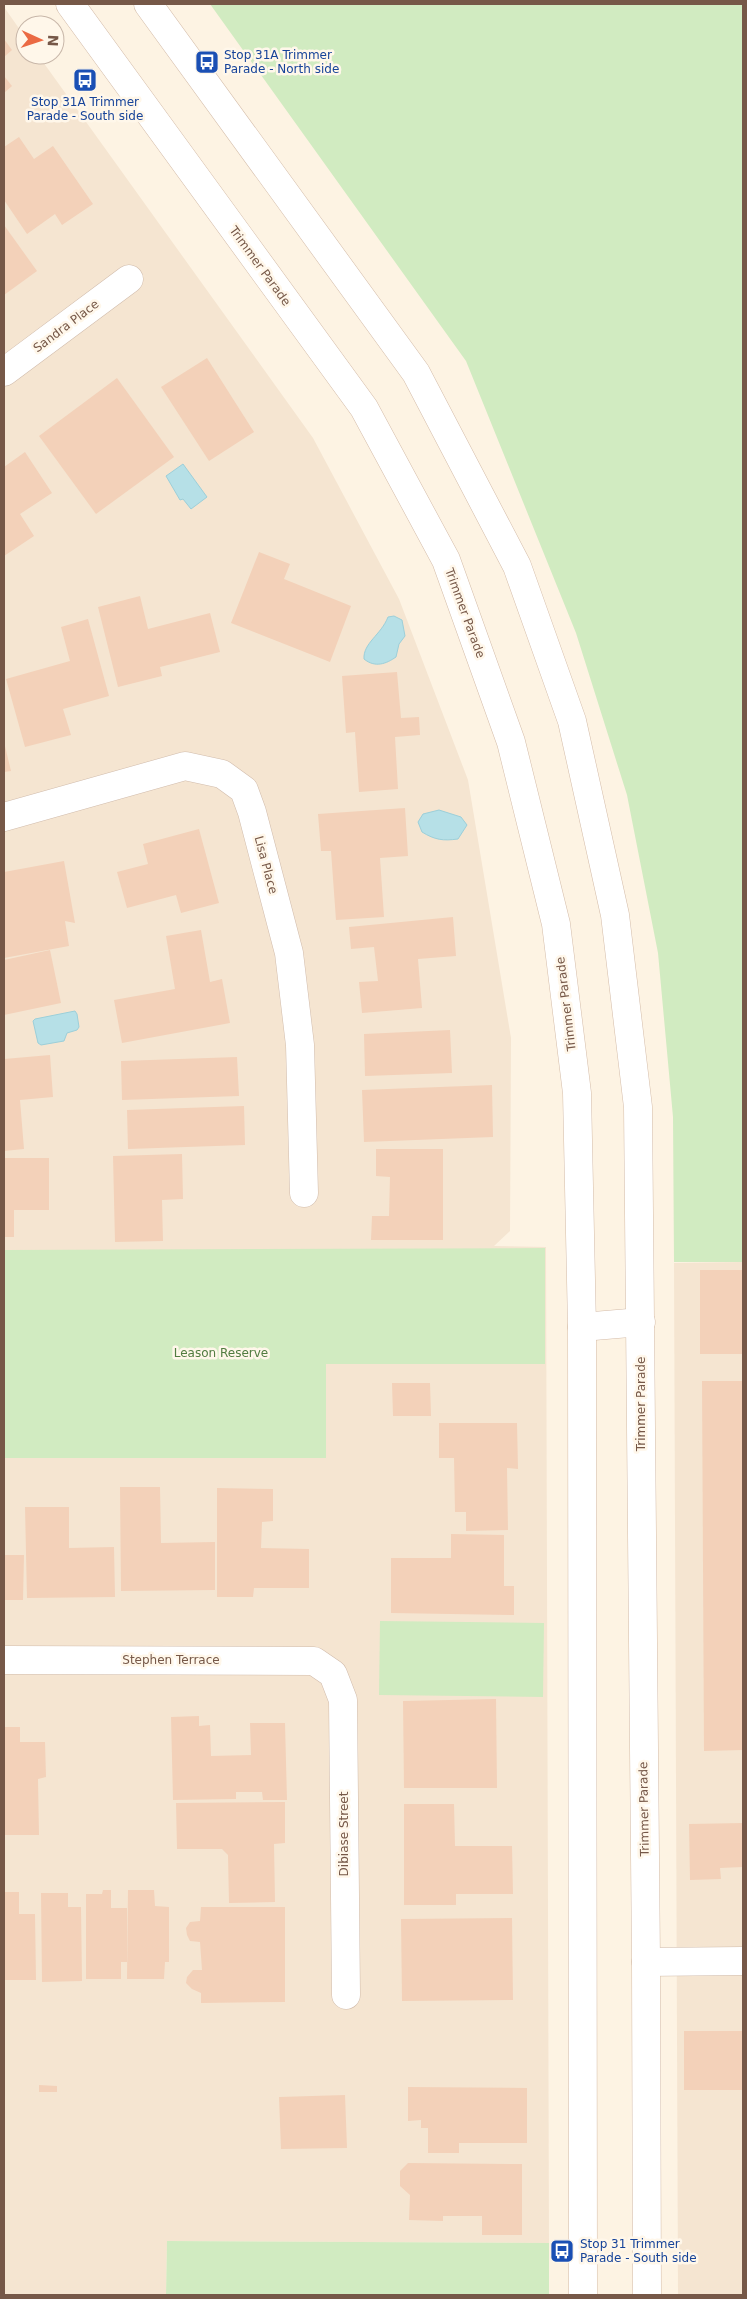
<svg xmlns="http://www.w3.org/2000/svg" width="747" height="2299" viewBox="0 0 747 2299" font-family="'DejaVu Sans',sans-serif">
	<rect width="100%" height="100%" fill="#fdf3e3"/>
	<!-- residential -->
	<g fill="#f5e5d1">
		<polygon points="4,7 25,37 25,55 38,55 313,438 399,599 468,780 511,1038 510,1231 494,1246 546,1247 549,2243 167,2241 166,2295 4,2295"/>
		<polygon points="743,1262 743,2295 678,2295 674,1263"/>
	</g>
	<!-- green -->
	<g fill="#d1ebc1">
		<polygon points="210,4 743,4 743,1262 674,1262 673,1117 658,953 627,795 576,633 466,361"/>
		<polygon points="545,1248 545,1364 326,1364 326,1458 4,1458 4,1250"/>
		<polygon points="380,1621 544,1623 543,1697 379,1695"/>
		<polygon points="167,2241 549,2243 549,2295 166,2295"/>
	</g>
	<!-- water -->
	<g fill="#b6e0e7" stroke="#9ccfd9">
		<polygon points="183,464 207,497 191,509 183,499 180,500 166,476"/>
		<path d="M394 616 402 620 405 636 399 644 396 657C386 664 375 668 364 659 363 643 381 635 388 617Z"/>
		<path d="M439 810 461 817 467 825 458 839C443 841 435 840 422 832L418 822 423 814Z"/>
		<polygon points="75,1011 77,1014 79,1027 77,1030 67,1033 64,1041 41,1045 38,1043 33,1021 35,1019"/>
	</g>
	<!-- building -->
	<g fill="#f3d1b9">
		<polygon points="4,39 12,50 4,57"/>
		<polygon points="4,76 12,86 4,93"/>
		<polygon points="19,137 34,159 53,146 93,204 62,225 55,214 27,234 4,200 4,147"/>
		<polygon points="4,225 37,271 4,295"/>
		<polygon points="207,358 254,432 209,461 161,387"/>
		<polygon points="117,378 174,457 96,514 39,436"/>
		<polygon points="25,452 52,493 20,514 34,536 4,556 4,467"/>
		<polygon points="259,552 290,564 284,579 351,606 330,662 231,623"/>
		<polygon points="140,596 148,629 210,613 220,652 160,667 162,676 118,687 98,607"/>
		<polygon points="88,619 109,696 63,709 71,735 25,747 6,679 70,661 61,627"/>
		<polygon points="397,672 401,718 419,717 420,735 395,737 398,789 359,792 355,732 346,733 342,676"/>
		<polygon points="4,742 11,771 4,772"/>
		<polygon points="405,808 408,856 380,858 384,917 336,920 331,851 321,851 318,814"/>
		<polygon points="199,829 219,903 181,913 176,895 127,908 117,872 148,864 143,844"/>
		<polygon points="64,861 75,923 65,921 69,946 4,958 4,872"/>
		<polygon points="453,917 456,956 418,959 422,1008 362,1013 359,982 378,981 374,947 351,949 349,927"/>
		<polygon points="201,930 210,982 222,979 230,1023 122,1043 114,1000 175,989 166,936"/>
		<polygon points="50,950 61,1003 4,1015 4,960"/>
		<polygon points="450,1030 452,1073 365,1076 364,1034"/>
		<polygon points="50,1055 53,1097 20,1100 24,1149 4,1151 4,1059"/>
		<polygon points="237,1057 239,1096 122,1100 121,1061"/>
		<polygon points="492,1085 493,1137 364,1142 362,1090"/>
		<polygon points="244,1106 245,1145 128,1149 127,1110"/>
		<polygon points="376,1149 443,1149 443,1240 371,1240 372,1216 389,1216 390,1177 376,1176"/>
		<polygon points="182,1154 183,1199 162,1200 163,1241 115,1242 113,1156"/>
		<polygon points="4,1158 49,1158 49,1210 14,1210 14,1237 4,1237"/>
		<rect x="700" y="1270" width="43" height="84"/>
		<polygon points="702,1381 743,1381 743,1750 704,1751"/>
		<polygon points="392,1383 430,1383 431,1416 393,1416"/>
		<polygon points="439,1423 517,1423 518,1469 507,1468 508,1530 466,1531 466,1512 455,1512 454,1458 439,1458"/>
		<polygon points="120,1487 160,1487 161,1543 215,1542 215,1590 121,1591"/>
		<polygon points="217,1488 273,1489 273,1521 262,1522 261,1548 309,1549 309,1588 254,1588 253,1597 217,1597"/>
		<polygon points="25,1507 69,1507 69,1548 114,1547 115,1597 27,1598"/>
		<polygon points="451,1534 504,1535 504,1586 514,1586 514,1615 391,1613 391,1558 451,1558"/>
		<polygon points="4,1555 24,1555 23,1600 4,1600"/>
		<polygon points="496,1699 497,1788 404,1788 403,1701"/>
		<polygon points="199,1716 199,1726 210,1725 211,1756 251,1755 250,1723 285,1723 287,1800 263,1800 262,1792 236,1792 236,1799 173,1800 171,1717"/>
		<polygon points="4,1727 20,1727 20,1742 45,1742 46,1777 38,1779 39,1835 4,1835"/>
		<polygon points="285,1802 285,1843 274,1844 275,1902 229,1903 228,1855 222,1849 177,1849 176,1803"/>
		<polygon points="404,1804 454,1804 455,1846 512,1846 513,1894 456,1894 456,1905 404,1905"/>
		<polygon points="743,1823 743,1867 720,1868 721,1879 690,1880 689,1824"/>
		<polygon points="103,1890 111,1890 111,1908 127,1908 127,1962 121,1962 121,1979 86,1979 86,1894 102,1894"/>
		<polygon points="128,1890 154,1890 155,1906 169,1907 169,1962 165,1962 164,1979 127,1979"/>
		<polygon points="4,1892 19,1892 19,1914 35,1914 36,1980 4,1980"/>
		<polygon points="41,1893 68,1893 68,1907 81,1907 82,1981 42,1982"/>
		<polygon points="201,1907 285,1907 285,2002 201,2003 201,1993 192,1989 186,1983 187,1977 193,1970 202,1970 200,1942 190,1941 187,1935 186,1928 190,1922 200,1921"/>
		<polygon points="512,1918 513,2000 402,2001 401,1919"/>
		<rect x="684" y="2031" width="59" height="59"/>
		<polygon points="39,2085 57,2086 57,2092 39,2092"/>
		<polygon points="408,2087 527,2088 527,2143 459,2143 459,2153 428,2153 428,2128 421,2128 421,2120 408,2121"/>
		<polygon points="345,2095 347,2148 281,2149 279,2097"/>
		<polygon points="408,2163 522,2164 522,2235 482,2235 482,2216 443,2216 443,2221 409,2220 410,2195 400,2186 400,2171"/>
	</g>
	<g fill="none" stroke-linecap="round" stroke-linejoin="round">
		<!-- street casing -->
		<g stroke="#d1bcac" stroke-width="29">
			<g id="street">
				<polyline points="4,372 129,279"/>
				<polyline points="4,817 185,766 222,774 244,790 252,812 289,953 300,1045 304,1193"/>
				<polyline points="4,1660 314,1661 333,1674 343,1700 346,1995"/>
				<polyline points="646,1962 743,1961"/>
			</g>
		</g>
		<!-- secondary casing -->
		<g stroke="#d4bca9" stroke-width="29">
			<g id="secondary">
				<polyline points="70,4 364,408 446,560 511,742 556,924 577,1093 582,1327 583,2295"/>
				<polyline points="148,4 416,373 517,566 572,721 615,915 638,1107 646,1962 647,2295"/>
				<polyline points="582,1327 641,1322"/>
			</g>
		</g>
		<!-- street -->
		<use href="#street" stroke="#fff" stroke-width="28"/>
		<!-- secondary -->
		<use href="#secondary" stroke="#fff" stroke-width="28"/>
	</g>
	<!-- icons -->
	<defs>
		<g id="bus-square" transform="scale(1.25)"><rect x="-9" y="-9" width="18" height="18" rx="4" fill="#1a4fb4" stroke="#fff7ea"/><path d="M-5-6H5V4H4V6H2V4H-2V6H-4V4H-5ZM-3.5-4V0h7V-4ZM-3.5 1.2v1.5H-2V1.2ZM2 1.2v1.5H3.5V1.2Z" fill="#fff"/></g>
	</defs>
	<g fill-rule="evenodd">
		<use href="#bus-square" x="207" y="62"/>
		<use href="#bus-square" x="85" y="80"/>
		<use href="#bus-square" x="562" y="2251"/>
	</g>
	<g text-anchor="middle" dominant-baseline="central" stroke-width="5" stroke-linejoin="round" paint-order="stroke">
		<!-- transit labels -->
		<g font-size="12" fill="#164399" stroke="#fff7ea" text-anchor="start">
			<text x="224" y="55">Stop 31A Trimmer<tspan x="224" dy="14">Parade - North side</tspan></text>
			<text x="85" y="102" text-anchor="middle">Stop 31A Trimmer<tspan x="85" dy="14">Parade - South side</tspan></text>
			<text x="580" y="2244">Stop 31 Trimmer<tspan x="580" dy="14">Parade - South side</tspan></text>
		</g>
		<!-- street labels -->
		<g font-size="12" fill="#765848" stroke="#fff7ea">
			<text transform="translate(260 266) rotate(54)">Trimmer Parade</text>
			<text transform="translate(66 326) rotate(-37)">Sandra Place</text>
			<text transform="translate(465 613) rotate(70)">Trimmer Parade</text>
			<text transform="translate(266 865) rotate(75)">Lisa Place</text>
			<text transform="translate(566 1004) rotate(-97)">Trimmer Parade</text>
			<text transform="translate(641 1404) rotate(-90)">Trimmer Parade</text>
			<text x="171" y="1660">Stephen Terrace</text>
			<text transform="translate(644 1809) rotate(-91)">Trimmer Parade</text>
			<text transform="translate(344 1834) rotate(-90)">Dibiase Street</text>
		</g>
		<!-- park labels -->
		<g font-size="12" fill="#517c40" stroke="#fff7ea">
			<text x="221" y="1353">Leason Reserve</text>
		</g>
	</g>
	<!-- border -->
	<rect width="747" height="2299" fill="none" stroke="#765848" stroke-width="10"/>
	<!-- north arrow -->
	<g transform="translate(40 40) rotate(93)"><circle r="24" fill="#fff7ea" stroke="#c8b7a9"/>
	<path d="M0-4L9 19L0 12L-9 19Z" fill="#eb6a43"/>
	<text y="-8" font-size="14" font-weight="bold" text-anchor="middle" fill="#765848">N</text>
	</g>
</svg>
